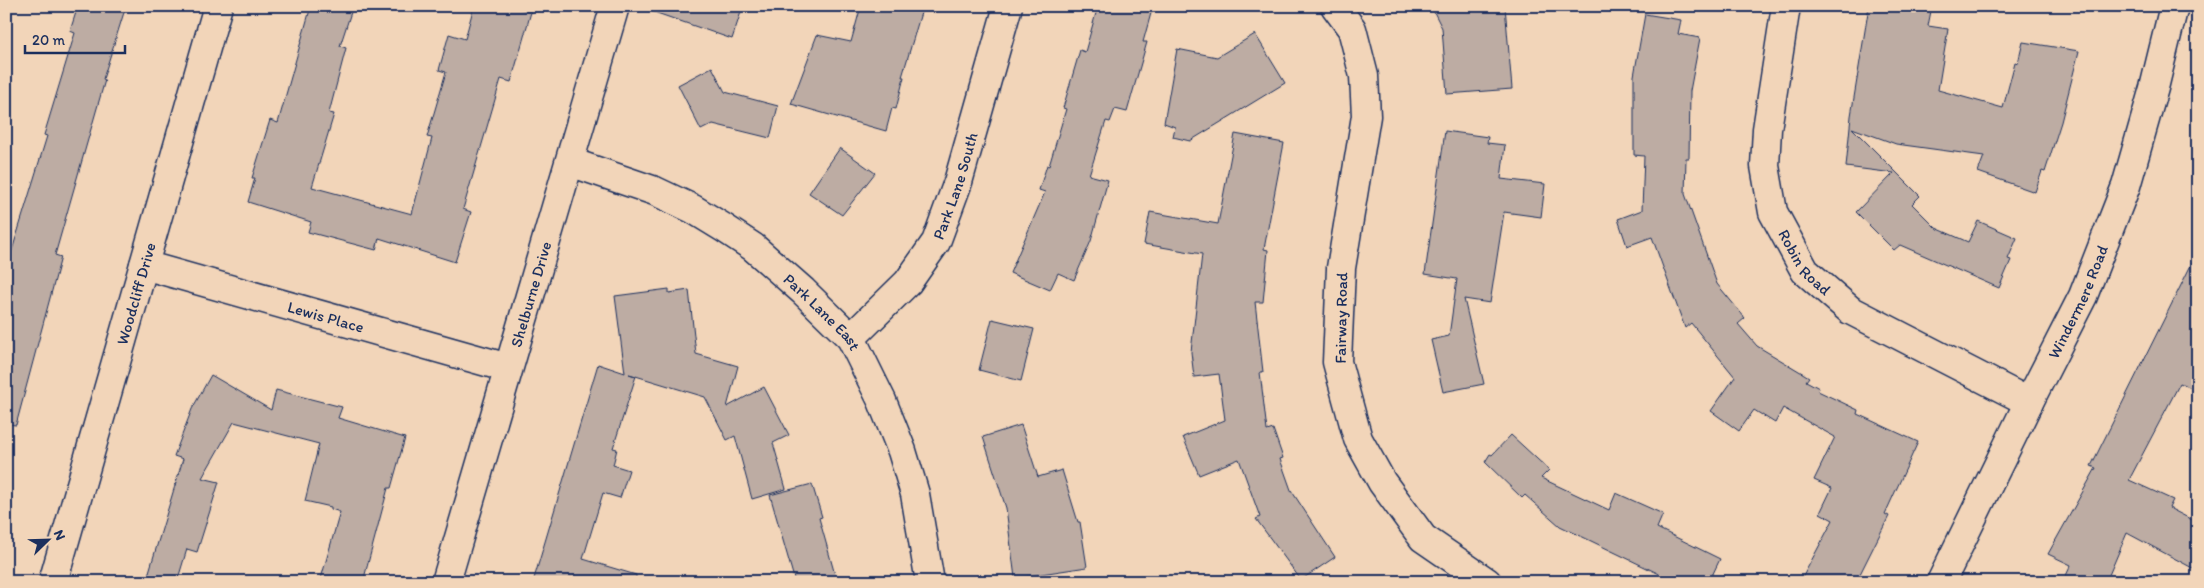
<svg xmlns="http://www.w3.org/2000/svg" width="2204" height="588" viewBox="0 0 2204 588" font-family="Itim,sans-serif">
	<rect width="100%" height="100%" fill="#f2d5b9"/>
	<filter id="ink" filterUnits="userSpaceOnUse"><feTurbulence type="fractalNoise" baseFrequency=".02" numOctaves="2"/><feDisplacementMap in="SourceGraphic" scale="10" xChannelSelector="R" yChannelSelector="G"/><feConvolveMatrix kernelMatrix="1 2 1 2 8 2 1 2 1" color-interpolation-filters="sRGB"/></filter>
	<g filter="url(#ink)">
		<!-- building -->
		<g fill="#bdaca3" stroke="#1b2f5e">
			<polygon points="78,6 126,6 103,79 105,80 55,255 61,257 16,425 6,424 6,270 47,136 44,135 75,33 70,31"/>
			<polygon points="311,6 353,6 340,46 346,48 329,113 334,114 312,187 412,214 432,138 427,137 446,72 439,70 449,34 465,39 474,6 511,6 531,12 511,82 501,79 463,209 471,212 455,262 379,238 376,250 308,232 311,222 248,202 255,178 252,178 270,120 278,123"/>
			<polygon points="651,6 743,6 732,39 651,11"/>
			<polygon points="861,6 923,6 902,77 904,77 896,109 892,108 886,131 791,104 817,35 851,42"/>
			<polygon points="1098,6 1153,6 1143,42 1147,42 1127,112 1115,109 1110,122 1106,121 1089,175 1108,180 1091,241 1074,280 1058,273 1050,290 1010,273 1045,192 1039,190 1047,165 1049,166 1066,109 1063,108 1080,50 1085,52"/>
			<polygon points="1431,6 1505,6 1512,89 1447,94 1442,28"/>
			<polygon points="1869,6 1932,6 1928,26 1948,29 1938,90 2003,108 2015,62 2018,63 2023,42 2079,51 2061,122 2045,172 2042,171 2035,192 1978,172 1984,156 1896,144 1852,128 1920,196 1912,204 1936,228 1968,242 1978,221 2017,238 2008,259 2011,260 1999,288 1900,245 1894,250 1856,212 1894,173 1846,167 1851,116"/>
			<polygon points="1645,14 1681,20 1678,34 1700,38 1690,91 1689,158 1686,158 1685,194 1717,284 1745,318 1738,324 1757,346 1809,377 1806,381 1819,388 1818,391 1858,410 1857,414 1918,442 1885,514 1889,516 1856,582 1800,582 1833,520 1820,513 1832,488 1814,480 1835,437 1783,408 1775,423 1754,410 1739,431 1711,411 1735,377 1691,323 1685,328 1652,237 1627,246 1618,219 1642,210 1644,156 1634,155 1634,76"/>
			<polygon points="1255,34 1285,83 1190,141 1173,137 1175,127 1164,123 1177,49 1217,57"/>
			<polygon points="712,67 725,92 778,106 770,138 713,124 701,130 678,85"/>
			<polygon points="1445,131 1488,137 1487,143 1505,145 1501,179 1545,184 1541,217 1504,212 1490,303 1464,299 1484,384 1443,392 1431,340 1449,336 1457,279 1425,274"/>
			<polygon points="1235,134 1284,143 1264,249 1268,250 1263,302 1255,302 1263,372 1260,372 1267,431 1273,429 1283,458 1280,459 1291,490 1335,557 1301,580 1256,519 1260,517 1239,459 1199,475 1183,437 1225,420 1219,374 1194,377 1191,352 1202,254 1144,244 1150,212 1218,224"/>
			<polygon points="840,148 875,173 842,215 809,193"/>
			<polygon points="2198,251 2198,391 2180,383 2129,480 2173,500 2169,508 2198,523 2198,571 2127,533 2106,582 2063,582 2071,565 2048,554 2096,468 2091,466"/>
			<polygon points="669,289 669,293 689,290 696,354 738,366 727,407 764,387 789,435 773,443 786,489 752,499 735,436 727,440 705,397 629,374 636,376 613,448 617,449 613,465 629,470 620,498 603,493 583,559 636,575 636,582 533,582 598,364 625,373 615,296"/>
			<polygon points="992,319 1034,329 1021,381 979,370"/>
			<polygon points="211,375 271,410 276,390 342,407 338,418 405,438 391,488 388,488 363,582 320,582 340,512 331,509 331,507 305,501 319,444 234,422 202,478 219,482 197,552 187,549 177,582 146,582 183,459 174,456 192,409"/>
			<polygon points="1021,425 1038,477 1062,470 1078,522 1080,522 1087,567 1015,578 1006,508 983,437"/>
			<polygon points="1511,435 1549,470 1541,478 1609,510 1616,493 1663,514 1657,528 1720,559 1709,582 1676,582 1560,526 1525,495 1522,498 1485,462 1490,454 1492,455"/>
			<polygon points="812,484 822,517 819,518 837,582 795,582 770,495"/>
		</g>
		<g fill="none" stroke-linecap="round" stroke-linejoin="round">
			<!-- street casing -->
			<g stroke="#1b2f5e" stroke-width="31">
				<g id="street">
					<polyline points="1335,6 1352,29 1364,76 1366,116 1341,268 1337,362 1358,439 1382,482 1423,538 1487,582"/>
					<path id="s1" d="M1786 6 1767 129 1765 166 1773 212 1805 271 1850 310 2029 402"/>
					<path id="s2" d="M570 162 655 191 693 209 724 228 753 247 803 291 851 338 882 401 902 451 915 494 930 582"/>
					<path id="s3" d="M144 265 508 368"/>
					<path id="s4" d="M851 338 908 282 936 242 958 182 1008 6"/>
					<path id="s5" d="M53 582 218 6"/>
					<path id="s6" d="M446 582 615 6"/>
					<path id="s7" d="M1941 582 2029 402 2083 296 2126 186 2154 88 2174 6"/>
				</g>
			</g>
			<!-- street -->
			<use href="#street" stroke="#f2d5b9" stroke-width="28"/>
		</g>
	</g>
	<g text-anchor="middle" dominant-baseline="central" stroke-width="4" stroke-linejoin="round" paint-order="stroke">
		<!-- street labels -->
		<g font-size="16" fill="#1b2f5e" stroke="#f2d5b9">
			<text stroke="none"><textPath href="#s4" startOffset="188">Park Lane South</textPath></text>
			<text stroke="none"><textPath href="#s1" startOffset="268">Robin Road</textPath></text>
			<text stroke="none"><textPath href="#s5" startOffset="300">Woodcliff Drive</textPath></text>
			<text stroke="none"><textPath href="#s6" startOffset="300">Shelburne Drive</textPath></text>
			<text stroke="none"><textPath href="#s7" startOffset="312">Windermere Road</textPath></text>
			<text stroke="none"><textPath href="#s2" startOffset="298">Park Lane East</textPath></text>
			<text stroke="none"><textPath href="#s3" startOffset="189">Lewis Place</textPath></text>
			<text transform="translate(1341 318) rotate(-89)">Fairway Road</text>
		</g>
	</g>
	<!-- margin -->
	<rect width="2204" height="588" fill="none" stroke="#f2d5b9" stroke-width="25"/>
	<rect x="12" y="12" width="2179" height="563" fill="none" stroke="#1b2f5e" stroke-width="2" filter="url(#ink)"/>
	<!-- north arrow -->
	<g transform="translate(48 540) rotate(67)" stroke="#f2d5b9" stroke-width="4" paint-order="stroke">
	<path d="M0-4L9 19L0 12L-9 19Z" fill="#1b2f5e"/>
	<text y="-8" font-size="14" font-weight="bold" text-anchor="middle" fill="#1b2f5e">N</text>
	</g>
	<!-- scale -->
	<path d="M25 45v8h100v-8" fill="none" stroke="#1b2f5e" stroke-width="2.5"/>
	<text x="32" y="45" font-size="15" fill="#1b2f5e" stroke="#f2d5b9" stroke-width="4" paint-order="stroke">20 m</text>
</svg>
